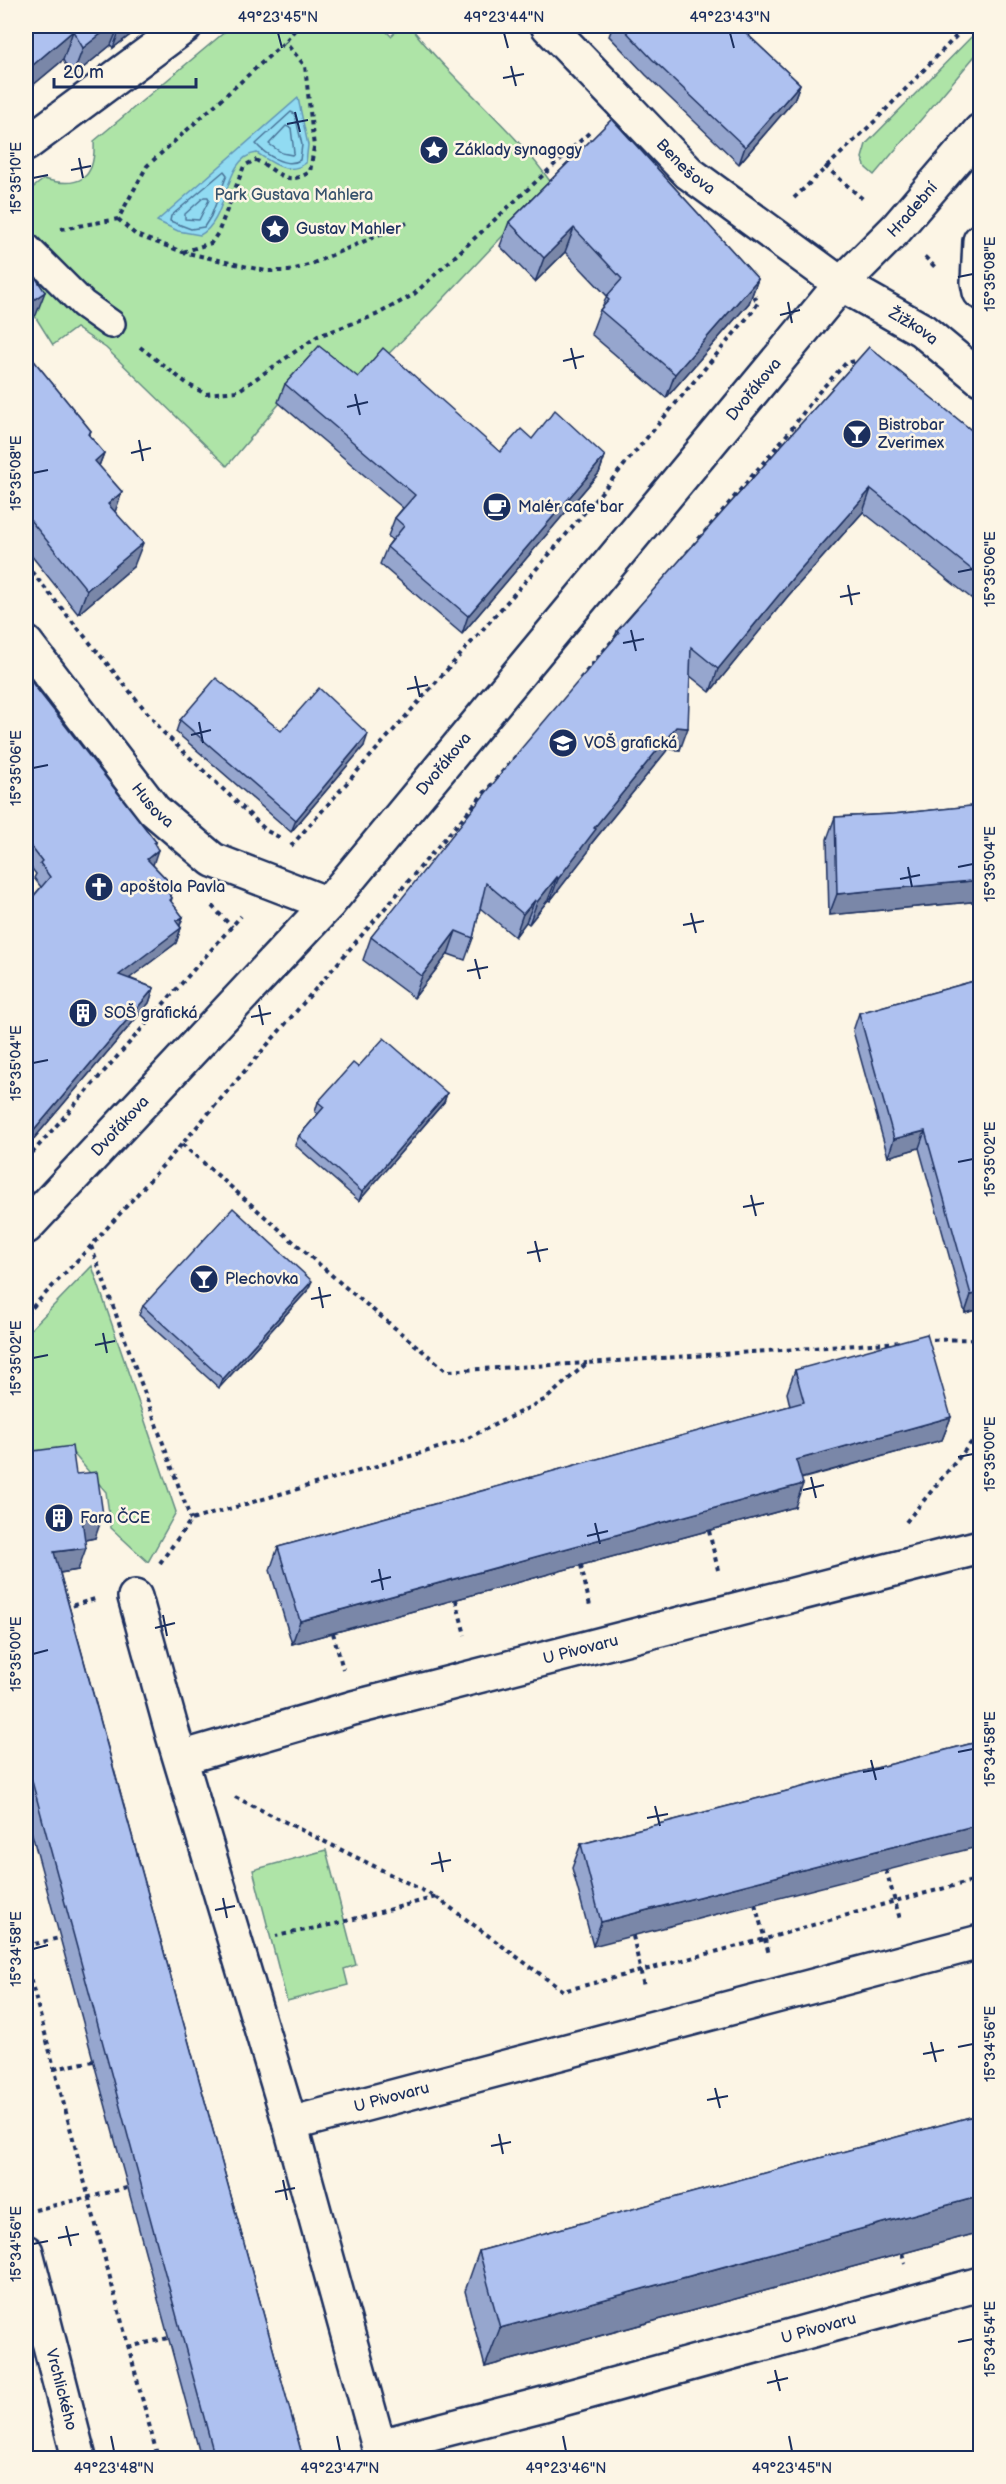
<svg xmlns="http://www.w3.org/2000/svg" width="1006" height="2484" viewBox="0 0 1006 2484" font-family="'Balsamiq Sans',sans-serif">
	<rect width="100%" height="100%" fill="#fcf5e5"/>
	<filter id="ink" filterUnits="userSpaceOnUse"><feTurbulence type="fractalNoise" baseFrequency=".0167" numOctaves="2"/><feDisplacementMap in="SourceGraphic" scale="12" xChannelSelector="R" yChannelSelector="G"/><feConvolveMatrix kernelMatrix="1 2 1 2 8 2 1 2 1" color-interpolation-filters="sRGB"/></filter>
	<g filter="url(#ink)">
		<!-- green -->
		<g fill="#aee4a7" stroke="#648a82" stroke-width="1.5">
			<path d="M232 26H381L391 36 402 26H410C453 82 512 126 552 184L426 317 376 366 352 395 312 365 227 466 106 348 76 328 53 345 26 302V193L44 179C79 189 96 179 94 141Z"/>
			<polygon points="980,28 980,50 874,175 866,168 862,158 866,144"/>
			<polygon points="92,1266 176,1512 148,1562 111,1528 106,1492 68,1447 26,1453 26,1334"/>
			<polygon points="326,1850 356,1965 344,1969 348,1985 287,2001 253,1870"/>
		</g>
		<!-- water -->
		<path fill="#91dbf2" stroke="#6296b7" stroke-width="1.5" d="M298 98 308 145 306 163C288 176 273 163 257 153 222 157 230 220 200 235L178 231 157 221Z"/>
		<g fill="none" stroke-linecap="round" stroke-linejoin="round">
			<!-- shore -->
			<g stroke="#4a7499" stroke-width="1.5">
				<path d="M291 112 295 114 302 145 300 160C286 169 265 154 256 144Z"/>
				<polygon points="286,126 291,128 294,153 292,155 282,153 269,144"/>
				<polygon points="224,171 227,175 211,216 204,227 191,229 170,221 171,216"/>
				<polygon points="204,197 208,197 209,200 199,220 185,219 185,214"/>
			</g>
			<!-- service casing -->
			<g stroke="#1b2f5e" stroke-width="32">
				<polyline id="service" points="26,247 83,304 111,324"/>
			</g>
			<!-- pedestrian casing -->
			<g stroke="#1b2f5e" stroke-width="38">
				<g id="pedestrian">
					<polyline points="548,26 625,106"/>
					<polyline points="26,144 185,26"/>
				</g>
			</g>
			<!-- minor casing -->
			<g stroke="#1b2f5e" stroke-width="38">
				<g id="minor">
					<path id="s1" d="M625 106 689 173 841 284"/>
					<path id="s2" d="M26 643 154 810 213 860 328 904"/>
					<polyline points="135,1597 173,1735 290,2124 382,2458"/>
					<path id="s3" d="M181 1758 353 1708 980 1547"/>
					<path id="s4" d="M290 2124 980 1942"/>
					<path id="s5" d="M380 2446 540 2405 980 2284"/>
				</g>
			</g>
			<!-- tertiary casing -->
			<g stroke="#1b2f5e" stroke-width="38">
				<g id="tertiary">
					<path id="s6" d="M26 2252 79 2458"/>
				</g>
			</g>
			<!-- secondary casing -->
			<g stroke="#1b2f5e" stroke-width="38">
				<g id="secondary">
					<polyline points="980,241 978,282 980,292"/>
					<path id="s7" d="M841 284 922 330 980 378"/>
					<path id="s8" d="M26 1227 328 904 841 284 896 229 980 131"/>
				</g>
			</g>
			<!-- path -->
			<g stroke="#1b2f5e" stroke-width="4" stroke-dasharray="4.5 4.5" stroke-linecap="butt">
				<polyline points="287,26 292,31"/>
				<polyline points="825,166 865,201"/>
				<polyline points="794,198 876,120 966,26"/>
				<polyline points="118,219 136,235 183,252 266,271 289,271 311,264 407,223"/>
				<polyline points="61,229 118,219 147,166 285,42 298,26"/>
				<path d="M183 252 211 243 218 233 244 166 255 160C278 169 283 188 310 172L314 147 305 66 285 42"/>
				<polyline points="925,257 937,269"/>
				<polyline points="140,347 189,385 206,394 238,391 318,336 376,315 413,295 591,131"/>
				<polyline points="681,560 790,431 817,394 846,363 860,360"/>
				<polyline points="26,565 164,733 267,831 281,838"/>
				<polyline points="580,679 618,634"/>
				<polyline points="291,846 554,549 752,312 758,303 750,288"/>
				<polyline points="212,906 232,927"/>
				<polyline points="182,1144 344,1286 447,1371 587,1363"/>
				<polyline points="26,1160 241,916"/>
				<polyline points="91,1246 191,1520"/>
				<polyline points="26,1314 91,1246 182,1144 516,756"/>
				<polyline points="924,1340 980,1339"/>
				<polyline points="906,1522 980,1432"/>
				<polyline points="709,1531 718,1570"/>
				<polyline points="160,1563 191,1520 462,1441 546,1399 587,1363 902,1342"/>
				<polyline points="581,1565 590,1606"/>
				<polyline points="456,1600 465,1635"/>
				<polyline points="64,1608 95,1599"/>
				<polyline points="333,1633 343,1669"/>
				<polyline points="235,1797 436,1897 335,1924 276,1936"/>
				<polyline points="886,1870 900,1919"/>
				<polyline points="436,1897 563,1991 765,1939 895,1901 980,1879"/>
				<polyline points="755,1904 769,1954"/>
				<polyline points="633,1936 644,1987"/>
				<polyline points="26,1946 59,1938"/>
				<polyline points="26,1962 158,2458"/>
				<polyline points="54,2069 93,2061"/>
				<polyline points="35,2210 127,2188"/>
				<polyline points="902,2253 905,2263"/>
				<polyline points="128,2347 168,2338"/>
				<polyline points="26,2448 28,2458"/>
			</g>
			<!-- service -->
			<use href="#service" stroke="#fcf5e5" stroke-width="27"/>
			<!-- pedestrian -->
			<use href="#pedestrian" stroke="#fcf5e5" stroke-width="33"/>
			<!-- minor -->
			<use href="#minor" stroke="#fcf5e5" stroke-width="33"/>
			<!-- tertiary -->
			<use href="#tertiary" stroke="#fcf5e5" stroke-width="33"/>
			<!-- secondary -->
			<use href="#secondary" stroke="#fcf5e5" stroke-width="33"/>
		</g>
		<!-- wall -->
		<g fill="#96a6ce" stroke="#1b2f5e" stroke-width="1.5">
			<polygon points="26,26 142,26 113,48 111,45 72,77 63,60 26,91"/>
			<polygon points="613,26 753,26 749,36 800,84 794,100 739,164 646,75 609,36"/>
			<polygon points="612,119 758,279 749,303 666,398 591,334 600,310 602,307 607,296 565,252 535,282 500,246 509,222"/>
			<polygon points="869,347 981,438 981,606 863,512 788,596 710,692 690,676 680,750 668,749 591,844 588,852 550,901 548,900 529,924 526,922 515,937 480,908 473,938 465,960 448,954 414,998 363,960 371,937 615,638 617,631"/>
			<polygon points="26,351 91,431 89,436 104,453 99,466 122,492 115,511 134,566 78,614 26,549"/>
			<polygon points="358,377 500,452 532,439 605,456 599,473 462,634 380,564 387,547 392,540 388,536 395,518 403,508 278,402 285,384"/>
			<polygon points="26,675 156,842 153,865 173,886 170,895 172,898 171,902 183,917 180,926 181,928 176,943 129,978 154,988 149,1003 26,1148 26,905 41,887 34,878 36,874 26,861"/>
			<polygon points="180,720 281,731 364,746 291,832 176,732"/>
			<polygon points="981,805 981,901 829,915 827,839 835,817 893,814"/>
			<polygon points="981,979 981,1309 965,1313 919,1148 888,1157 853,1031 859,1013"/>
			<polygon points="358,1067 447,1093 444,1102 359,1201 295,1145 299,1136 318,1114 315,1112 318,1102"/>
			<polygon points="308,1290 219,1388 139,1315 143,1306"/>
			<polygon points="795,1370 951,1417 942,1440 801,1479 795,1507 292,1644 270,1570 278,1547 790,1406 787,1393"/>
			<polygon points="26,1452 76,1474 95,1538 85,1540 78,1570 60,1573 303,2458 201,2458 26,1812"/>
			<polygon points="981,1741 593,1946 572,1868 581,1844"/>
			<polygon points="981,2114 981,2232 485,2367 465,2291 479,2251"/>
		</g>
		<!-- shaded-wall -->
		<g fill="#7a87a8" stroke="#1b2f5e" stroke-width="1.5">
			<polygon points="111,26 119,26 111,45 72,77 83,48"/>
			<polygon points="121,26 142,26 113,48"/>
			<polygon points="753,26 747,42 746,33"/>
			<polygon points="73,31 63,60 26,91 26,71"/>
			<polygon points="800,84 794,100 739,164 745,147"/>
			<polygon points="574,228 565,252 535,282 544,258"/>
			<polygon points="758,279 749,303 666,398 675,374"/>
			<polygon points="45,292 36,315 26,322 26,305"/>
			<polygon points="104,453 95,476 95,461"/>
			<polygon points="605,456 599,473 462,634 468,616"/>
			<polygon points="871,489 863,512 788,596 710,692 718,669 796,574"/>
			<polygon points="122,492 114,515 108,504"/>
			<polygon points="143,543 134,566 78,614 87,590"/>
			<polygon points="676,727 688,728 680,750 668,749 591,844 588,852 550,901 558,879 594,828"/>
			<polygon points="368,734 364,746 291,832 296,820"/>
			<polygon points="156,842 150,857 158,850 153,865 142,874 154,843"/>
			<polygon points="557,877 548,900 529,924 537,902"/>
			<polygon points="981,880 981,901 829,915 837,894"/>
			<polygon points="173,886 168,901 167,891"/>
			<polygon points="535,900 526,922 515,937 523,914"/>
			<polygon points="183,917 178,930 181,928 176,943 114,990 119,975 176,921"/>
			<polygon points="456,931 448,954 414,998 422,976"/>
			<polygon points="154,988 149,1003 26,1148 26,1140"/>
			<polygon points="447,1093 444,1102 359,1201 362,1192"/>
			<polygon points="925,1131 919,1148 888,1157 894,1139"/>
			<polygon points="312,1281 308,1290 219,1388 223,1379"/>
			<polygon points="981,1293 981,1309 965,1313 971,1295"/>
			<polygon points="951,1417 942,1440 788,1482 796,1460"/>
			<polygon points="803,1484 795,1507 292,1644 300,1621"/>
			<polygon points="103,1515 95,1538 74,1542 82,1519"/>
			<polygon points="86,1548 78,1570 46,1575 54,1552"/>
			<polygon points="981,1824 981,1846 593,1946 601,1922"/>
			<polygon points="981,2196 981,2232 485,2367 500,2328"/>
		</g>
		<!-- building -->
		<g fill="#aec1f0" stroke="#1b2f5e" stroke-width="1.5">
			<polygon points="26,26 111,26 83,48 73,31 26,71"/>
			<polygon points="621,26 753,26 746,33 800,84 745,147 652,59"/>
			<polygon points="612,119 758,279 675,374 600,310 609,300 606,297 622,279 574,228 544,258 509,222"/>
			<polygon points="26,263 45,292 26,305"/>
			<polygon points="319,346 358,377 383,348 500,452 521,429 532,439 555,410 605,456 468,616 387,547 404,526 395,518 415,495 285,384"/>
			<polygon points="869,347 981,438 981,577 871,489 796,574 718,669 691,647 688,728 676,727 594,828 596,829 558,879 557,877 537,902 535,900 523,914 486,883 473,938 456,931 422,976 371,937 520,750 619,633 617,631"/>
			<polygon points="26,351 91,431 88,434 104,453 95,461 122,492 108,504 143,543 87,590 26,515"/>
			<polygon points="26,675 156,842 154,843 158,850 147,859 173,886 167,891 172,898 170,900 183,917 176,921 181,928 119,975 154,988 26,1140 26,905 50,877 40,863 42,861 26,840"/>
			<polygon points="216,678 281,731 319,688 368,734 296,820 180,720"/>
			<polygon points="981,805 981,880 837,894 835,817 893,814"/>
			<polygon points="981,979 981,1293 971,1295 925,1131 894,1139 859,1013"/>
			<polygon points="384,1038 447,1093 362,1192 299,1136 324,1107 318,1102 353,1063 358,1067"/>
			<polygon points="233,1208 312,1281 223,1379 143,1306"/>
			<polygon points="927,1334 951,1417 796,1460 803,1484 300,1621 278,1547 804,1402 795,1370"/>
			<polygon points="72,1446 76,1474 97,1472 103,1515 82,1519 86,1548 54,1552 303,2458 215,2458 26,1759 26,1452"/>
			<polygon points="981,1741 981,1824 601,1922 581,1844"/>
			<polygon points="981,2114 981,2196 500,2328 479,2251"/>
		</g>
	</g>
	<!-- ticks -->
	<path fill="none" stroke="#1b2f5e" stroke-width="2" d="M278 33 282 48M504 33 508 48M730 33 734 48M511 66 516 86M503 78 524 74M295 112 300 132M287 124 308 120M79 158 83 178M71 170 91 166M33 178 48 175M958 277 973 274M788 302 792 323M780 315 800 310M571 348 576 369M563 361 584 356M355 394 360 415M347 407 368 402M139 440 143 461M131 453 151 448M33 473 48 470M958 572 973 569M848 585 852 605M840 597 860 593M631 630 636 651M623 643 644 639M415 676 420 697M407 689 428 685M199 722 203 743M191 735 211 730M33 768 48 765M908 867 912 887M958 867 973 864M900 879 920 875M691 913 696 933M683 925 704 921M475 959 480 979M467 971 488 967M259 1005 263 1025M251 1017 271 1013M33 1063 48 1060M958 1162 973 1159M751 1195 756 1216M743 1207 764 1203M535 1241 540 1262M527 1253 548 1249M319 1287 323 1308M311 1299 331 1295M103 1333 107 1353M95 1345 115 1341M33 1358 48 1355M958 1457 973 1454M811 1477 816 1498M803 1490 824 1485M595 1523 600 1544M587 1536 608 1531M379 1569 383 1590M371 1582 391 1577M163 1615 167 1636M155 1628 175 1623M33 1654 48 1650M958 1752 973 1749M871 1760 876 1780M863 1772 884 1768M655 1806 660 1826M647 1818 668 1814M439 1852 443 1872M431 1864 451 1860M223 1898 227 1918M215 1910 235 1906M33 1949 48 1945M931 2042 936 2062M958 2047 973 2044M923 2054 944 2050M715 2088 720 2108M707 2100 728 2096M499 2134 503 2154M491 2146 511 2142M283 2180 287 2200M275 2192 295 2188M66 2226 71 2246M58 2238 79 2234M33 2244 48 2241M958 2342 973 2339M775 2370 780 2391M767 2383 788 2378M111 2436 114 2451M337 2436 340 2451M563 2436 566 2451M789 2436 792 2451"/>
	<!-- icons -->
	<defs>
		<g id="sight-disc" transform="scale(1.5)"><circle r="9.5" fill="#1b2f5e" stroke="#fcf5e5"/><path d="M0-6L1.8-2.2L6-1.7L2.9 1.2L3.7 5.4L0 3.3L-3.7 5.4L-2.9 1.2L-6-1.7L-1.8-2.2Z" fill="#fff"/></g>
		<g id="bar-disc" transform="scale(1.5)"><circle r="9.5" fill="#1b2f5e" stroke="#fcf5e5"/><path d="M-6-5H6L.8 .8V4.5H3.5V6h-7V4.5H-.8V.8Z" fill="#fff"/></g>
		<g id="cafe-disc" transform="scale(1.5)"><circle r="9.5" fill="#1b2f5e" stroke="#fcf5e5"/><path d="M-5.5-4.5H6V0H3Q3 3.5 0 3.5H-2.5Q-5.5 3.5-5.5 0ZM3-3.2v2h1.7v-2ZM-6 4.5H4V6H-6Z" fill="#fff"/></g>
		<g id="university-disc" transform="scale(1.5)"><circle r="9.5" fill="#1b2f5e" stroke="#fcf5e5"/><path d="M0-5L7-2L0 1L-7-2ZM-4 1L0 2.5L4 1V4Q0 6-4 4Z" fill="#fff"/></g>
		<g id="church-disc" transform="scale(1.5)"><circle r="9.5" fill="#1b2f5e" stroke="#fcf5e5"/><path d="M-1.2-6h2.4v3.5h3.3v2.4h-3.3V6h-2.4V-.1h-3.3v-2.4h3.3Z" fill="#fff"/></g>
		<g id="building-disc" transform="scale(1.5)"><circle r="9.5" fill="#1b2f5e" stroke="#fcf5e5"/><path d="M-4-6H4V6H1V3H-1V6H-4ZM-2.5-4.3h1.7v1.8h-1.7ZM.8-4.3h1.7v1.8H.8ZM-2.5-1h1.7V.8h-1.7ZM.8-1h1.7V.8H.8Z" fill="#fff"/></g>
	</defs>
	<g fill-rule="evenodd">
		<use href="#sight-disc" x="434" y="150"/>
		<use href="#sight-disc" x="275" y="229"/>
		<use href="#bar-disc" x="857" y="434"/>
		<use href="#cafe-disc" x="497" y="507"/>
		<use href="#university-disc" x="563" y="743"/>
		<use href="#church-disc" x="99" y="887"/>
		<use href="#building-disc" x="83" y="1013"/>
		<use href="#bar-disc" x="204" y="1279"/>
		<use href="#building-disc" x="59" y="1518"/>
	</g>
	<g text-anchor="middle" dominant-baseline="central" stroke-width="5" stroke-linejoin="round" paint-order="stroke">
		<!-- poi labels -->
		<g font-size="16" fill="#1b2f5e" stroke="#fcf5e5" text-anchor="start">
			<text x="455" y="150">Základy synagogy</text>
			<text x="296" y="229">Gustav Mahler</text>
			<text x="878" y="425">Bistrobar<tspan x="878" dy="18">Zverimex</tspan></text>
			<text x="518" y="507">Malér cafe bar</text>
			<text x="584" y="743">VOŠ grafická</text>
			<text x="120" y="887">apoštola Pavla</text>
			<text x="104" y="1013">SOŠ grafická</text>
			<text x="225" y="1279">Plechovka</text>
			<text x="80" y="1518">Fara ČCE</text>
		</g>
		<!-- street labels -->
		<g font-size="16" fill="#1b2f5e" stroke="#fcf5e5">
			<text stroke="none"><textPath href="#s1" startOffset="86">Benešova</textPath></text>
			<text stroke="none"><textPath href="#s8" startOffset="1350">Hradební</textPath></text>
			<text stroke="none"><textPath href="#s7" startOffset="84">Žižkova</textPath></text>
			<text stroke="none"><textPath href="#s8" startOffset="1110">Dvořákova</textPath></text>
			<text stroke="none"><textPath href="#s8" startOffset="624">Dvořákova</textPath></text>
			<text stroke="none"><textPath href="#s2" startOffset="206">Husova</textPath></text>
			<text stroke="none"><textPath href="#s8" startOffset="138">Dvořákova</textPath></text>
			<text stroke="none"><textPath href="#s3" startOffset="414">U Pivovaru</textPath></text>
			<text stroke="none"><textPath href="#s4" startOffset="105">U Pivovaru</textPath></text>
			<text stroke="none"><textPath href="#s5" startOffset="454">U Pivovaru</textPath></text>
			<text stroke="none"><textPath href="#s6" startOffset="142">Vrchlického</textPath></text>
		</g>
		<!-- park labels -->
		<g font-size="16" fill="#38536d" stroke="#fcf5e5">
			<text x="294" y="195">Park Gustava Mahlera</text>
		</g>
	</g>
	<!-- margin -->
	<rect width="1006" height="2484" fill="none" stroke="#fcf5e5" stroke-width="66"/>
	<!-- scale -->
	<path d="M54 78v9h142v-9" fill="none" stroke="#1b2f5e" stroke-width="3"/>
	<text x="63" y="78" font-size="18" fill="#1b2f5e" stroke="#fcf5e5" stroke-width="4.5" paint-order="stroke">20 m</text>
	<rect x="33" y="33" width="940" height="2418" fill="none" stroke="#1b2f5e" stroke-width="2"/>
	<g font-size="15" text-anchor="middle" fill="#1b2f5e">
		<text x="278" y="22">49°23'45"N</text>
		<text x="504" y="22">49°23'44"N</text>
		<text x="730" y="22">49°23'43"N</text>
		<text transform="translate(16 178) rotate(-90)" y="5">15°35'10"E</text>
		<text transform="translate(990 274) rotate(-90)" y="5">15°35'08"E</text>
		<text transform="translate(16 473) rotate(-90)" y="5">15°35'08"E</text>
		<text transform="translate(990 569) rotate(-90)" y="5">15°35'06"E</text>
		<text transform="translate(16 768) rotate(-90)" y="5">15°35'06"E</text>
		<text transform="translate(990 864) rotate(-90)" y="5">15°35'04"E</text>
		<text transform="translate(16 1063) rotate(-90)" y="5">15°35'04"E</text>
		<text transform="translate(990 1159) rotate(-90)" y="5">15°35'02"E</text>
		<text transform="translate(16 1358) rotate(-90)" y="5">15°35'02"E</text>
		<text transform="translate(990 1454) rotate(-90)" y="5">15°35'00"E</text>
		<text transform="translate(16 1654) rotate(-90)" y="5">15°35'00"E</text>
		<text transform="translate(990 1749) rotate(-90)" y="5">15°34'58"E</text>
		<text transform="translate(16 1949) rotate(-90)" y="5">15°34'58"E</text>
		<text transform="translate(990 2044) rotate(-90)" y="5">15°34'56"E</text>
		<text transform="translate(16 2244) rotate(-90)" y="5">15°34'56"E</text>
		<text transform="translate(990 2339) rotate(-90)" y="5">15°34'54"E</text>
		<text x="114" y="2473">49°23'48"N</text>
		<text x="340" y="2473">49°23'47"N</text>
		<text x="566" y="2473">49°23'46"N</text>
		<text x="792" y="2473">49°23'45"N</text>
	</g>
</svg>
